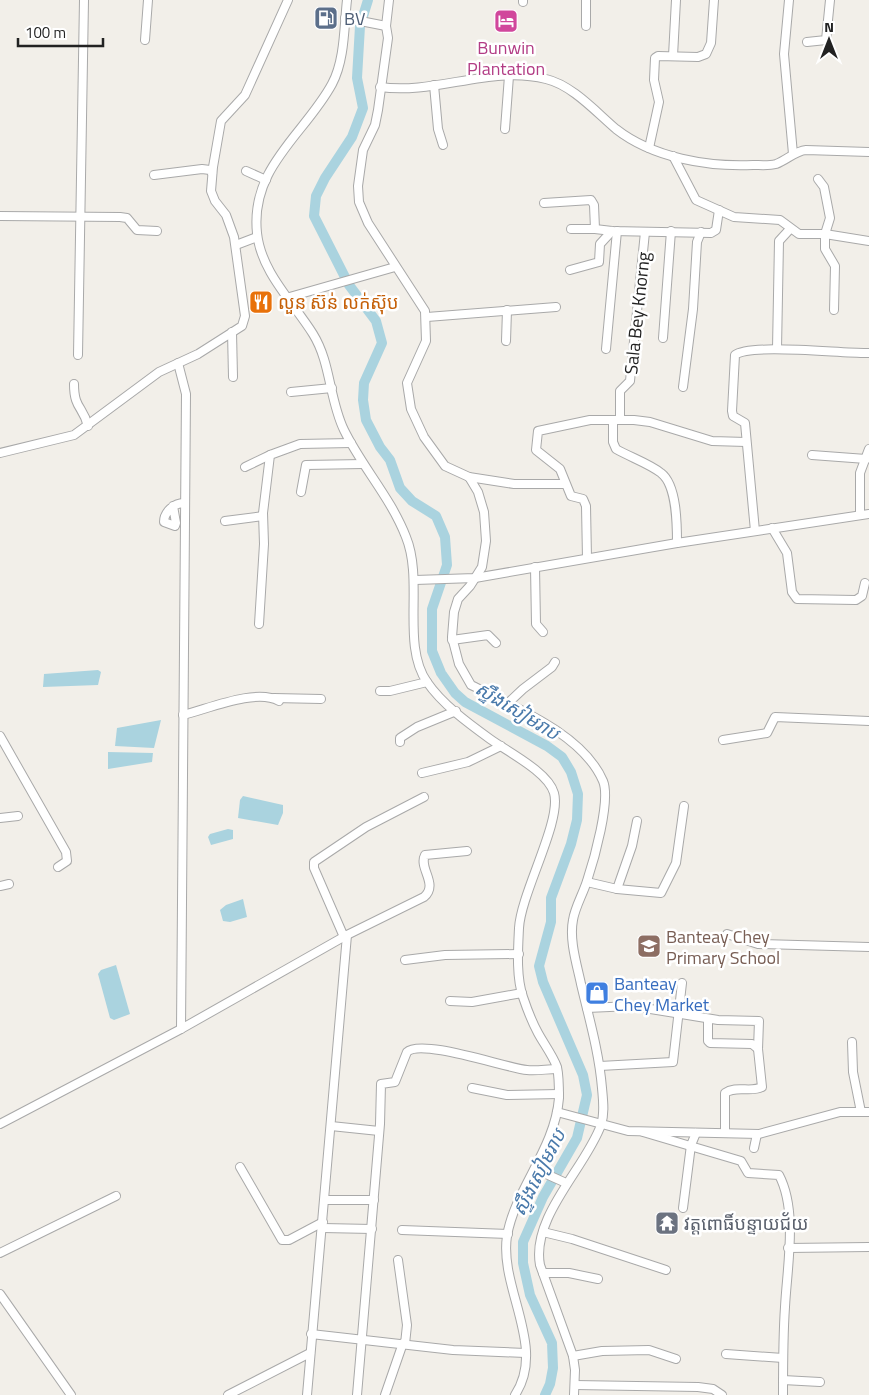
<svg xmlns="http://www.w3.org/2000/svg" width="869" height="1395" viewBox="0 0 869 1395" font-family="'Titillium Web','Noto Sans Khmer',sans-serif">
	<rect width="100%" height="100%" fill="#f2efe9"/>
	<!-- water -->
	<g fill="#aad3df">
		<polygon points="98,670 101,672 98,685 43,687 44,674"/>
		<polygon points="161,720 154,748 115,746 117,728"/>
		<polygon points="108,752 153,753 152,762 108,769"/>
		<polygon points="243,796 283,805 283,813 278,825 238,818 240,800"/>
		<polygon points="228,829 233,830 233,839 211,845 208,837 210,834"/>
		<polygon points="243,899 247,917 230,922 223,921 220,910 226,905"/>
		<polygon points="116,965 130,1014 114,1020 110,1018 98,974 101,970"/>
	</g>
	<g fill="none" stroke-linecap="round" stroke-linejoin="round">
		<!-- river -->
		<polyline stroke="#aad3df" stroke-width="10" points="368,0 360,26 357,78 363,108 352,137 325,178 316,196 314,216 349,285 376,321 382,343 364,383 363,400 366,420 380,447 390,460 400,488 412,501 436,516 445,537 447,565 432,609 432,651 441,673 455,693 465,702 547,746 562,757 571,772 578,794 577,820 571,844 551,898 551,922 539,966 543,982 583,1075 587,1095 577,1138 543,1197 523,1242 523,1263 530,1295 552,1343 553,1368 550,1384 545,1395"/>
		<!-- minor casing -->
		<g stroke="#a9a9a9" stroke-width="10">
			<g id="minor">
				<path d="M347 0C344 26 345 60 332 84 305 134 250 167 257 233 261 272 293 302 313 334 331 363 329 399 344 430 362 467 391 498 406 537 424 581 401 645 427 682 442 704 468 723 490 739 508 752 548 772 554 793 562 821 521 893 519 928 518 949 516 977 523 997 527 1009 532 1022 538 1033 544 1044 553 1056 557 1067 559 1076 559 1089 559 1098 555 1149 515 1189 507 1236 499 1288 547 1347 515 1395"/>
				<path d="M389 0 386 26 388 38 378 110 375 125 363 150 358 186 359 202 368 223 425 311 426 341 407 383 411 409 424 437 445 466 469 477 478 492 484 512 486 541 482 567 470 586 458 599 454 612 452 637 459 664 471 685C514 707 583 734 603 781 611 800 594 860 587 881 583 894 575 907 573 920 569 940 577 965 581 984 589 1018 599 1052 602 1088 603 1100 605 1113 601 1125 586 1167 531 1217 540 1265L573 1356 575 1370 574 1395"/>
				<polyline points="789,0 784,54 793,154"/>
				<polyline points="523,2 523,0"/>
				<polyline points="345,18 386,26"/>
				<polyline points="586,26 586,0"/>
				<polyline points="145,40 148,0"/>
				<polyline points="807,42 826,40 830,0"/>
				<polyline points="673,56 676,0"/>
				<polyline points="434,85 438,129 443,145"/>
				<path d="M380 87C435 95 491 65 546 79 572 85 596 112 616 129 653 158 708 167 753 165 760 165 769 166 776 164 787 160 795 151 806 150L869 152"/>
				<polyline points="505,129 509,76"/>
				<polyline points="649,148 659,102 654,80 655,58 658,56 698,57 706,54 711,43 714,0"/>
				<polyline points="673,156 696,200 734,217 780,220 799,234 825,234 869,241"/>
				<polyline points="246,171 266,180"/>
				<polyline points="154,175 202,169 210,170 212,173"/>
				<polyline points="818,179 824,187 830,218 825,234 825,249 835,266 834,310"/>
				<polyline points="544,203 591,200 594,205 595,229 612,231 711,233 716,230 719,210"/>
				<polyline points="0,216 120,217 127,218 137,230 157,231"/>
				<polyline points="571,229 595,229"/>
				<polyline points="236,245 257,237"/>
				<polyline points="570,270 599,262 600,244 612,231"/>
				<polyline points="286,298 395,267"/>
				<polyline points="427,317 556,307"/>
				<polyline points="232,332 233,377"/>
				<polyline points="663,338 671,231"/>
				<polyline points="506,341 507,310"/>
				<polyline points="606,349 617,231"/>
				<polyline points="777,349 779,241 790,229"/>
				<polyline points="78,355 84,0"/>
				<polyline points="178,363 186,394 181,1029"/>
				<path d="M74 384C74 409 83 406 88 426"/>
				<polyline points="683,387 693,309 697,242 701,232"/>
				<polyline points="291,392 332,388"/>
				<polyline points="620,419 620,391 630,381 645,232"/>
				<path d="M613 421V442L616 449C630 457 650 464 661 473 677 485 677 525 677 543"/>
				<polyline points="0,453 74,435 159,372 198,354 242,326 245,316 234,237 226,215 215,201 211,191 213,167 221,121 245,95 288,0"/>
				<polyline points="812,455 866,459"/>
				<polyline points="245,467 270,455"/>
				<polyline points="469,477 514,484 565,484"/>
				<polyline points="301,492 306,465 363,464"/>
				<path d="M173 506 176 523 175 526 164 522C164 512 174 503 184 503"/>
				<polyline points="860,515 860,473 869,449"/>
				<polyline points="225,521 263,516"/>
				<polyline points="772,528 787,553 792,592 797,599 856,600 862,596 865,583"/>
				<path d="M755 531 745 423 733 416 732 411 735 355C751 343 844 354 869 353"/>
				<polyline points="587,558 586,506 583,499 571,496 560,469 536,450 538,431 590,420 634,420 650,422 712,441 746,442"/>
				<polyline points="535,567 536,624 543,632"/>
				<polyline points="415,580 475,578 677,543 869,514"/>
				<polyline points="259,624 264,544 263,513 270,455 300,444 351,443"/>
				<polyline points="452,640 488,635 496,643"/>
				<polyline points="380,691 390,691 427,682"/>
				<polyline points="274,698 321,699"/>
				<polyline points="507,704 523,689 552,667 555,662"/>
				<path d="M183 715C208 709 256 688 279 701"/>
				<polyline points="0,736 66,852 67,861 58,867"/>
				<polyline points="723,740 767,733 775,717 869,721"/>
				<polyline points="400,742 400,738 417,727 456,711"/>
				<polyline points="422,773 468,762 501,746"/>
				<polyline points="0,818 18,816"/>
				<polyline points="587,882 617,889 661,893 676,863 684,806"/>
				<polyline points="0,886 9,884"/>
				<polyline points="617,889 632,846 637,821"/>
				<polyline points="727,934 758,944 869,947"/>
				<polyline points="344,937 314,868 314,862 366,827 424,797"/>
				<polyline points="405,960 445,955 519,954"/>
				<polyline points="450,1001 472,1002 522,993"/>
				<path d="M587 1008 632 1006 718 1020 759 1021 758 1049 762 1087C751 1093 736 1085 725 1093V1133"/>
				<polyline points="708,1019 708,1041 710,1043 752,1044 758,1049"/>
				<polyline points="852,1042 853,1072 861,1112"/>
				<polyline points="600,1066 673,1062 682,983"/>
				<polyline points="472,1088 507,1095 559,1094"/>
				<polyline points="557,1112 628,1131 759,1134 840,1112 869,1112"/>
				<path d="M0 1124 181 1029 347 935 424 897C439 884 418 868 425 855L467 851"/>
				<polyline points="331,1126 379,1131"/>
				<path d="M643 1132 741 1161 748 1173 779 1175C798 1211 787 1267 785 1307 783 1336 783 1366 783 1395"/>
				<polyline points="754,1148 757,1134"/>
				<polyline points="240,1167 282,1240 289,1240 323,1222"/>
				<polyline points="535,1169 566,1183"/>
				<polyline points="325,1200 374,1200"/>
				<polyline points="683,1208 691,1145 696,1133"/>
				<polyline points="323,1228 372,1229"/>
				<polyline points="402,1230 508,1234"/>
				<polyline points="543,1232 572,1239 666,1270"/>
				<polyline points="788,1248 869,1247"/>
				<polyline points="0,1253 116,1196"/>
				<polyline points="398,1260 407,1325 405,1344"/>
				<polyline points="543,1273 569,1273 598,1279"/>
				<polyline points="0,1294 71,1395"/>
				<polyline points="311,1334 453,1350 525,1353"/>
				<polyline points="726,1354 783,1358"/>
				<polyline points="573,1356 602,1351 649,1350 676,1359"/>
				<polyline points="783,1380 820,1382"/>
				<polyline points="575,1385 698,1387 713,1389 722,1395"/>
				<polyline points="228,1395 310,1353"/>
				<polyline points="307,1395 347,935"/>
				<path d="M357 1395 380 1124 381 1084 395 1082 407 1052C421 1038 506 1068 527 1070 537 1071 547 1069 557 1069"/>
				<polyline points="385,1395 403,1343"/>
			</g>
		</g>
		<!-- minor -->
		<use href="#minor" stroke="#fff" stroke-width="8"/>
	</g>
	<!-- icons -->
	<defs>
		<g id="fuel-square" transform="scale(1.25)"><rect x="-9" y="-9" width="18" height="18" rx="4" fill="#5c6f8a" stroke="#fff"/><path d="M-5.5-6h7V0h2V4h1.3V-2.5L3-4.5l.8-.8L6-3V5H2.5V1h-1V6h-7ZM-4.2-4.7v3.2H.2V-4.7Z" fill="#fff"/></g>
		<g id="hotel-square" transform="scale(1.25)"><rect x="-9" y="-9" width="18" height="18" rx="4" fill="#d1479c" stroke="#fff"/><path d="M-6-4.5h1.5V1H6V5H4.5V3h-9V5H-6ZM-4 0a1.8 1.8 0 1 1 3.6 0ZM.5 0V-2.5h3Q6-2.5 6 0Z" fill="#fff"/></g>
		<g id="restaurant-square" transform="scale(1.25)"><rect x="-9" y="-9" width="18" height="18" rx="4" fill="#e8710a" stroke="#fff"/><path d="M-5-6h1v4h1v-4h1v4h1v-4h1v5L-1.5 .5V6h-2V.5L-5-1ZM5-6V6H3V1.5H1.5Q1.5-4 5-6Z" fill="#fff"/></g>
		<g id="school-square" transform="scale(1.25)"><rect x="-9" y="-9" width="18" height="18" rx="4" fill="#8d6e63" stroke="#fff"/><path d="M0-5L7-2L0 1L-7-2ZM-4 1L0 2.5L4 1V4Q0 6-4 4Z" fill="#fff"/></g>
		<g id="shop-square" transform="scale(1.25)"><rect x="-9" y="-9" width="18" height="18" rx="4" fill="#3f7fe0" stroke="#fff"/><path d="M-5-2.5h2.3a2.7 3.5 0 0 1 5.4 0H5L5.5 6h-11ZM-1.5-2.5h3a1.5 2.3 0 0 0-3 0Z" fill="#fff"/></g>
		<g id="temple-square" transform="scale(1.25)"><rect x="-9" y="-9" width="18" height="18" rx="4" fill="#6b7280" stroke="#fff"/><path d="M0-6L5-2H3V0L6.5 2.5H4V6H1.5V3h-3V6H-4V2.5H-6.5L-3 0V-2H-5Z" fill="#fff"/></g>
	</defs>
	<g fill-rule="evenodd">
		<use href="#fuel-square" x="326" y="18"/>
		<use href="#hotel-square" x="506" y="21"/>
		<use href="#restaurant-square" x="261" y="302"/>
		<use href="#school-square" x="649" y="946"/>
		<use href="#shop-square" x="597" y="993"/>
		<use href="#temple-square" x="667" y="1223"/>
	</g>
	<g text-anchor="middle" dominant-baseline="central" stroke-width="5" stroke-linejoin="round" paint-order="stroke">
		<!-- service labels -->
		<g font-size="18" fill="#4e5e75" stroke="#fff" text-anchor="start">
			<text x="344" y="18">BV</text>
		</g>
		<!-- hotel labels -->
		<g font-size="18" fill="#b23c85" stroke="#fff">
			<text x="506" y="47">Bunwin<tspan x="506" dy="21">Plantation</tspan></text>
		</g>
		<!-- food labels -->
		<g font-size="18" fill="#c56008" stroke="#fff" text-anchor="start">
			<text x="278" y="302">លួន ស៊ន់ លក់ស៊ុប</text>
		</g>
		<!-- street labels -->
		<g font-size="18" fill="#222" stroke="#fff">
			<text transform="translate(637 313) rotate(-84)">Sala Bey Knorng</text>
		</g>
		<!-- education labels -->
		<g font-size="18" fill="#785e54" stroke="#fff" text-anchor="start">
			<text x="666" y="936">Banteay Chey<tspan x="666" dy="21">Primary School</tspan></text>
		</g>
		<!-- shop labels -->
		<g font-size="18" fill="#366cbe" stroke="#fff" text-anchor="start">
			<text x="614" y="983">Banteay<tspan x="614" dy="21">Chey Market</tspan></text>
		</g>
		<!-- worship labels -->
		<g font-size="18" fill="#5b616d" stroke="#fff" text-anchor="start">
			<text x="684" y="1223">វត្តពោធិ៍បន្ទាយជ័យ</text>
		</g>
		<!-- water labels -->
		<g font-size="19" font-style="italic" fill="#4a7aab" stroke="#fff">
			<text transform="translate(518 710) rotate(31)">ស្ទឹងសៀមរាប</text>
			<text transform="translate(538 1172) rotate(-63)">ស្ទឹងសៀមរាប</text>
		</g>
	</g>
	<!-- north arrow -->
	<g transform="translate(829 40)" stroke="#ffffff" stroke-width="4" paint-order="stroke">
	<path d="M0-4L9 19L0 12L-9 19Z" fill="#222222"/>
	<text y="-8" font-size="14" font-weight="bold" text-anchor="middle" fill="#222222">N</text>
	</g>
	<!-- scale -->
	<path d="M18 38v8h85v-8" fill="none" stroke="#222222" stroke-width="2.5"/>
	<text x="25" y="38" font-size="15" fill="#222222" stroke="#ffffff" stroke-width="4" paint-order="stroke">100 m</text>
</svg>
